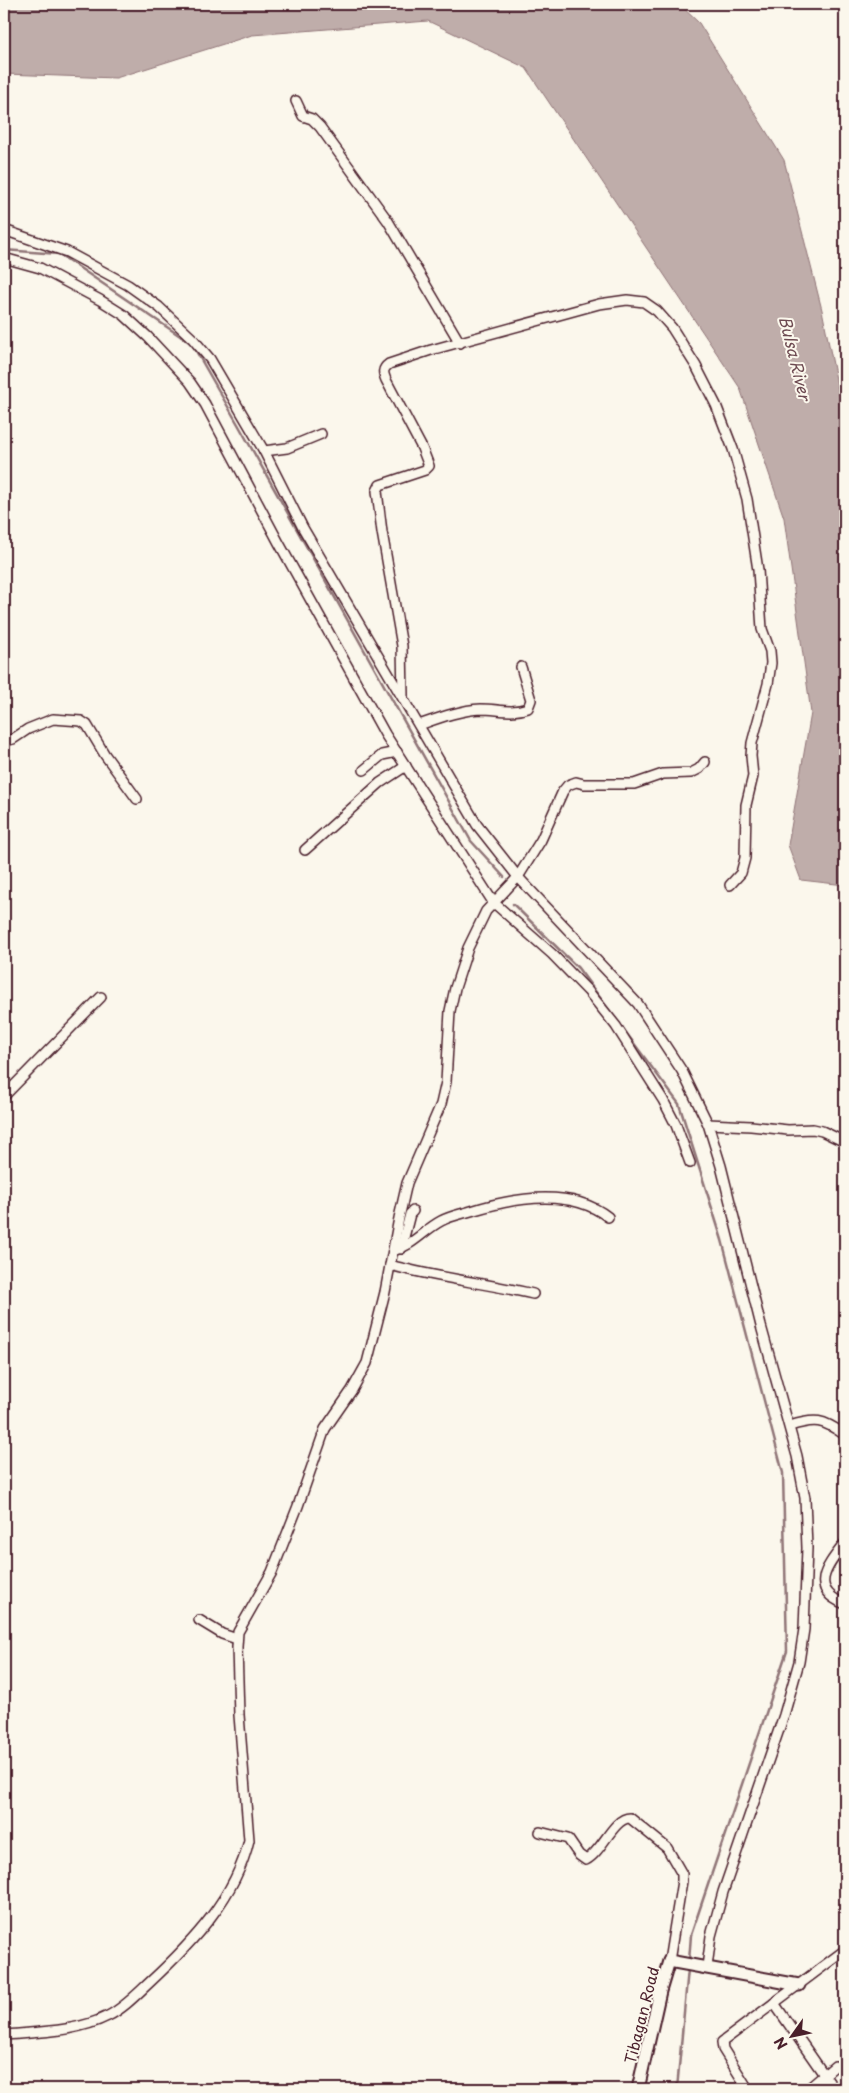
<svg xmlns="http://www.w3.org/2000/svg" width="849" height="2093" viewBox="0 0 849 2093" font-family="'Playpen Sans',sans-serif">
	<rect width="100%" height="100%" fill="#fbf7ec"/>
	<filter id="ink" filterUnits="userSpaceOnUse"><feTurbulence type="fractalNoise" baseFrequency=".02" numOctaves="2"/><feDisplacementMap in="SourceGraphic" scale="10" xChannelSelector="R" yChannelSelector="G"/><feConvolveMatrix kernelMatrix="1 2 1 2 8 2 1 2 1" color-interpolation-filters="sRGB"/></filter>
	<g filter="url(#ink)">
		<!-- water -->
		<polygon fill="#bfadaa" stroke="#907477" points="4,4 679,4 699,23 784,160 822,310 845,424 845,885 801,880 788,845 811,713 784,518 740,388 526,68 428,21 252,35 116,78 4,74"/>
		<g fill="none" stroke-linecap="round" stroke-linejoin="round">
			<!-- stream -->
			<g stroke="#907477" stroke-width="2.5">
				<polyline points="4,250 59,254 192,344 239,426 471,841 504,877"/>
				<polyline points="513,904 578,968 679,1104 722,1240 783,1473 787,1651 691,1935 689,1961"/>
				<polyline points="677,2089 688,1969"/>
			</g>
			<!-- minor casing -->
			<g stroke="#4a1f2b" stroke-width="12">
				<g id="minor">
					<polyline points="296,101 303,116 312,119 320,127 388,221 460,343"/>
					<polyline points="4,230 67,252 128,285 159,307 193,339 210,359 264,451 303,528 477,825 518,877 638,1004 682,1071 708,1124 721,1166 761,1326 797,1456 805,1498 807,1548 804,1629 799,1662 784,1715 723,1892 711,1936 707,1967"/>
					<polyline points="4,258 40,268 100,300 124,315 148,337 190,382 205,404 279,543 385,734 493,902 552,954 588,991 616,1026 663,1100 676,1125 690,1163"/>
					<polyline points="264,451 287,448 321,434"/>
					<path d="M403 696 402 646 382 532 377 491 380 485 425 470 429 466 422 448 386 380C383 373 382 369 389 364L431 350 599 304 627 300 644 302 657 311 672 328 696 366 716 405 733 449 747 499 758 570 762 629 770 651 771 663 768 684 752 743 751 756 753 776 746 805 745 858 741 873 730 885"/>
					<path d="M419 725C439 718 460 710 481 709 499 709 510 714 528 708L531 700 521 667"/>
					<polyline points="4,741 13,739 28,729 53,719 81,721 87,725 105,755 137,799"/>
					<polyline points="364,770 382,755 397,752"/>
					<polyline points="305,850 380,783 406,766"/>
					<polyline points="4,1096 101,997"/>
					<polyline points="708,1124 751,1126 788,1130 813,1129 822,1131 845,1142"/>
					<polyline points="401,1249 410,1214 413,1211"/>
					<path d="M393 1251C412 1246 424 1230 441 1221 450 1216 461 1214 471 1211 513 1198 570 1187 608 1217"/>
					<path d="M390 1265C437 1278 485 1283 533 1294"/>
					<path d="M790 1426C815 1418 823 1419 845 1435"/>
					<path d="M845 1543C828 1565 807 1589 845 1604"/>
					<polyline points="199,1620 222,1634 237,1639"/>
					<path d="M540 1832 568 1839 579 1855 586 1860C602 1852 613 1818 630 1818L667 1848 682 1874V1881L669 1961"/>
					<polyline points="774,2003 834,2089"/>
					<path d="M4 2035C38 2032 77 2032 108 2016 124 2008 137 1994 150 1982 191 1944 236 1897 249 1840L239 1715 237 1647 238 1632 272 1572 298 1506 325 1429 352 1390 367 1363 385 1292 399 1218 407 1183 441 1104 446 1082 450 1011 455 988 468 948 486 911 518 877 541 840 563 791 568 785 576 782 584 784H634L663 774 691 773 699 769 705 762"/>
					<polyline points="748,2089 723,2049 722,2042 845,1950"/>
					<polyline points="808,2089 835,2066"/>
				</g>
			</g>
			<!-- tertiary casing -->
			<g stroke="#4a1f2b" stroke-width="15">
				<polyline id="tertiary" points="638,2089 660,1991 669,1961 799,1985"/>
			</g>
			<!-- minor -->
			<use href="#minor" stroke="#fbf7ec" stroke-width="9"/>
			<!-- tertiary -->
			<use href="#tertiary" stroke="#fbf7ec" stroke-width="11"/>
		</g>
	</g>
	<g text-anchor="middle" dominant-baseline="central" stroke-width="4" stroke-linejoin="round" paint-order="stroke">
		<!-- street labels -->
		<g font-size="15" fill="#4a1f2b" stroke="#fbf7ec">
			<text transform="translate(641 2015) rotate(-76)">Tibagan Road</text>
		</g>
		<!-- water labels -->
		<g font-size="16" font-style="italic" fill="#6d4a51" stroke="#fbf7ec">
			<text transform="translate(796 358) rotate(76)">Bulsa River</text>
		</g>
	</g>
	<!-- margin -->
	<rect width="849" height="2093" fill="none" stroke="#fbf7ec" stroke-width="20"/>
	<rect x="10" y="10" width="829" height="2073" fill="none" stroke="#4a1f2b" stroke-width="2" filter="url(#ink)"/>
	<!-- north arrow -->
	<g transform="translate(792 2036) rotate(237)" stroke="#fbf7ec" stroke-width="4" paint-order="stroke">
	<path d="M0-4L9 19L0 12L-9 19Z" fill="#4a1f2b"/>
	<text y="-8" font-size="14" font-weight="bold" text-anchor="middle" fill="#4a1f2b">N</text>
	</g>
</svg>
